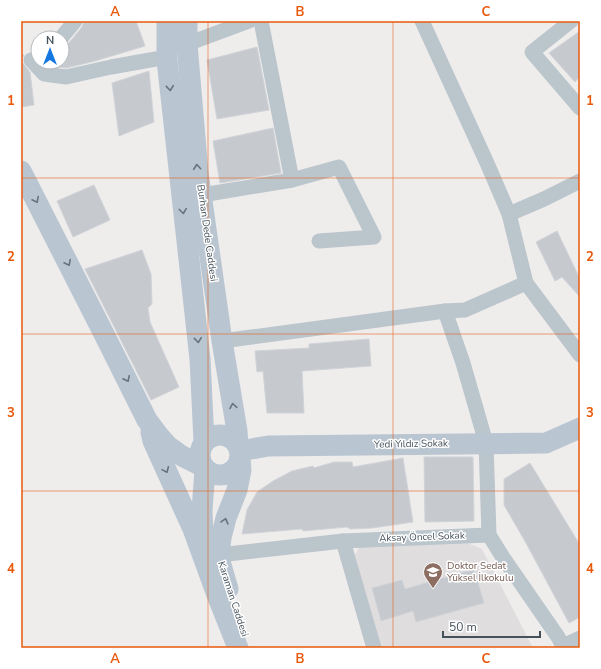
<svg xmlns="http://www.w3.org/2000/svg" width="601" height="669" viewBox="0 0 601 669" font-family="'Nunito Sans',sans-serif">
	<rect width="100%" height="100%" fill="#efecec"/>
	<!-- education -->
	<polygon fill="#e0ddde" points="467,543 482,549 533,648 378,648 355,555 359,547"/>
	<!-- building -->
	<g fill="#c6cacf" stroke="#d0d3d8">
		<polygon points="84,21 136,21 145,46 95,61 66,68 48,66 45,62 62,62 62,47 68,44 82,27"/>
		<polygon points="580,31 580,76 575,82 549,53"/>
		<polygon points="257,47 269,110 217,119 207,60"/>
		<polygon points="21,55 24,55 22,58 22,62 30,72 34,105 21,107"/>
		<polygon points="149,71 154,122 119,136 112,83"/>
		<polygon points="273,128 281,173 220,183 213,141"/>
		<polygon points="94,185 110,220 73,237 57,201"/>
		<polygon points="557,231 580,279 580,297 562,277 555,281 536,242"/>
		<polygon points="142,250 151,274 152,304 148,308 150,322 179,387 151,400 85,269"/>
		<polygon points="369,339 371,366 302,371 304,413 267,413 263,371 257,372 255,351 309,348 309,344"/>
		<polygon points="424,457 473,457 474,521 425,522"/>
		<polygon points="403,458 413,522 372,528 350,529 347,527 303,531 302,529 242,534 247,510 257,492 273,481 292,471 313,466 314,468 334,462 352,462 353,467"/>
		<polygon points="530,463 580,545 580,617 569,623 526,543 504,505 504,479"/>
		<polygon points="474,569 484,603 416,622 413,611 381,621 372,588 402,580 405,589"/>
	</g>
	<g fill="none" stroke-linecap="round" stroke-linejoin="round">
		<!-- street -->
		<g stroke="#bac5cc" stroke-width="15">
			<polyline points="261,21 292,180"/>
			<polyline points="422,21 487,163 509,214 526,283 580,355"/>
			<polyline points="571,21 532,52 580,108"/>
			<polyline points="61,38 75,21"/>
			<polyline points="187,44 249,21"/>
			<polyline points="31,60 44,74 66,77 111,67 167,57"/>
			<polyline points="202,195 292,180 339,167 374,237 319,241"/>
			<polyline points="509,214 544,199 580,181"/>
			<polyline points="445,311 463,363 486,443 489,535"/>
			<polyline points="222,341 445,311 465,310 526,283"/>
			<polyline points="343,541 374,648"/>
			<polyline points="219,555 343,541 489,535 502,556 558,637 564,648"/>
			<polyline points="563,646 580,638"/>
		</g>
		<!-- secondary -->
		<g stroke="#b9c6d1" stroke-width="21">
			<polyline points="167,21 167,60 200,359 204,442"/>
			<polyline points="187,21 187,44 198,173 222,341 237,431 238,445"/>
			<polyline points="21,171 105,336 147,420 159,436 168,446 182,456 202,466"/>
			<polyline points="151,432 153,441 193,529 217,595 238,648"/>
			<circle cx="220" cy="455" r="20"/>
			<polyline points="240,451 268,446 546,443 580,428"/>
			<polyline points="203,541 202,510 205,470"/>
			<polyline points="228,589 221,565 219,555 221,538 226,518 237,490 241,470 240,458"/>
		</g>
	</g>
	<!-- one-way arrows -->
	<defs><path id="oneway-chevron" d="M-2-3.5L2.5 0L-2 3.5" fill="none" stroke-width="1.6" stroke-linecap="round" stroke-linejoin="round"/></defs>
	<g stroke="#67747e">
		<use href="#oneway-chevron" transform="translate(170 88) rotate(84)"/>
		<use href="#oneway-chevron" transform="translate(197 167) rotate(-95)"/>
		<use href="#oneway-chevron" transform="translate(36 200) rotate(63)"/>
		<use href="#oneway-chevron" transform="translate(183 211) rotate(83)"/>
		<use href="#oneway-chevron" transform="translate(68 263) rotate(63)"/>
		<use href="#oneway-chevron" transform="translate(198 340) rotate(84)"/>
		<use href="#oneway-chevron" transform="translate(127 379) rotate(64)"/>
		<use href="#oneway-chevron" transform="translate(233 406) rotate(-99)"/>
		<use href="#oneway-chevron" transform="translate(166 470) rotate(66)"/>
		<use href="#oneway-chevron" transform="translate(225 521) rotate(-74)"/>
	</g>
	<!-- grid -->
	<path fill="none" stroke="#e8590c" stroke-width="1" stroke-opacity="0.55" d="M208 21V648M393 21V648M21 178H580M21 334H580M21 491H580"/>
	<!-- icons -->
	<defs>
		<g id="school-pin" transform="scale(1)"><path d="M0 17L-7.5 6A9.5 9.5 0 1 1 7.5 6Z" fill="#8d6e63" stroke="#fff"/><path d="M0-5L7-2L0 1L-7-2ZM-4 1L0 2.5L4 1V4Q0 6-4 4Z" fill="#fff"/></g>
	</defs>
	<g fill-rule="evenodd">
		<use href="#school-pin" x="433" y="572"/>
	</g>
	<g text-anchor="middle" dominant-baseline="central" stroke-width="3" stroke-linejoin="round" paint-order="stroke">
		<!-- street labels -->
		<g font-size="10" fill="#44515a" stroke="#fff">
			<text transform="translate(207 233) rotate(82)">Burhan Dede Caddesi</text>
			<text transform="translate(411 444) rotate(-1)">Yedi Yıldız Sokak</text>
			<text transform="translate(422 537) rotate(-2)">Aksay Öncel Sokak</text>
			<text transform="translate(233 599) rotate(72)">Karaman Caddesi</text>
		</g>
		<!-- education labels -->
		<g font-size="10" fill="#785e54" stroke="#fff" text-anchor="start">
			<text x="447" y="566">Doktor Sedat<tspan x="447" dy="12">Yüksel İlkokulu</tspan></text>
		</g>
	</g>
	<!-- border -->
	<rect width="601" height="669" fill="none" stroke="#ffffff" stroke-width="44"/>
	<!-- north arrow -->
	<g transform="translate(50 50)"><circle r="19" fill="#ffffff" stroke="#b4b9bd"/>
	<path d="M0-3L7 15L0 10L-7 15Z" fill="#1477e1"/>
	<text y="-6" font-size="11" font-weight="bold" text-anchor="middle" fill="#44515a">N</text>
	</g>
	<!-- scale -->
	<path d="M443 631v6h97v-6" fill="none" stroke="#44515a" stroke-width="2"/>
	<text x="449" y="631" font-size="12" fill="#44515a" stroke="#ffffff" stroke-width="3" paint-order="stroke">50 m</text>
	<rect x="22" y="22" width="557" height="625" fill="none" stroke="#e8590c" stroke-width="1.5"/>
	<g font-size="13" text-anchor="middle" font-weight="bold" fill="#e8590c">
		<text x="115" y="16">A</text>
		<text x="300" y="16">B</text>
		<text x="486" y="16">C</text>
		<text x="11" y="105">1</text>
		<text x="590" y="105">1</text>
		<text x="11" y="261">2</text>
		<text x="590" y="261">2</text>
		<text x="11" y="417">3</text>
		<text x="590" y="417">3</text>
		<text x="11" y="573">4</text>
		<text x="590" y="573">4</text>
		<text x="115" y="663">A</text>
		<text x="300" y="663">B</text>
		<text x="486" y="663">C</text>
	</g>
</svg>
